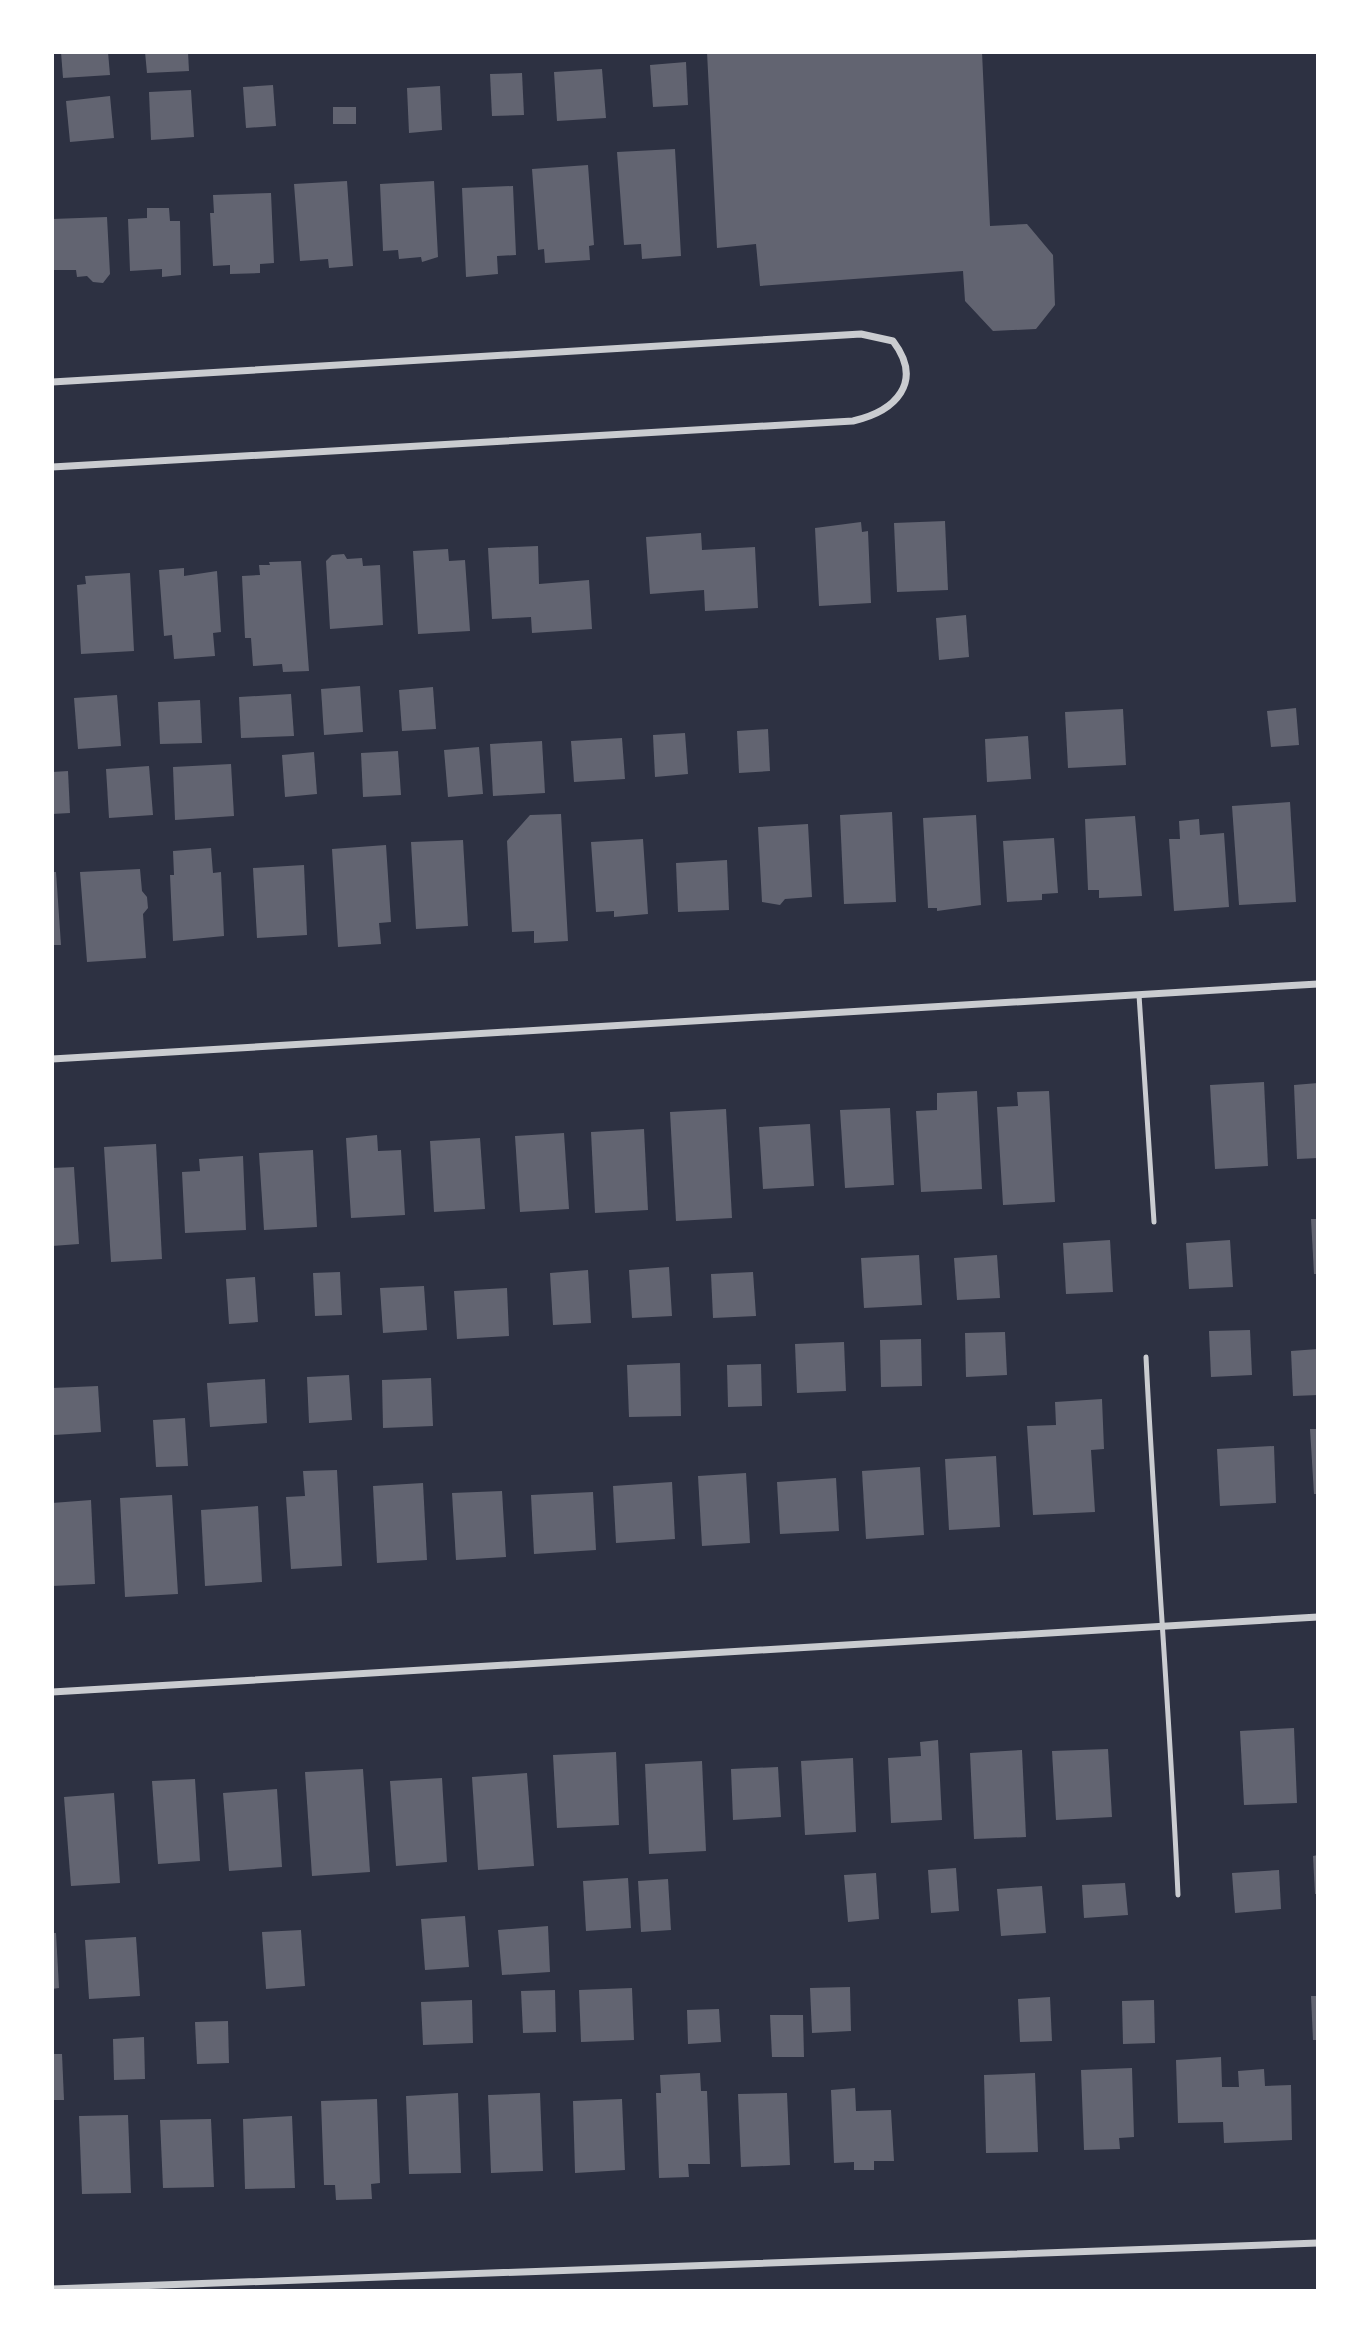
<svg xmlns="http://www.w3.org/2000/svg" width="1370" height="2343" viewBox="0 0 1370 2343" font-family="'PT Sans',sans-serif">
	<rect width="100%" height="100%" fill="#2d3142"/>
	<!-- building -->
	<g fill="#626471">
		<polygon points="61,52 108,52 110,75 63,78"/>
		<polygon points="145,52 188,52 189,71 147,73"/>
		<polygon points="707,52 982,52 990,226 1027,224 1053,255 1055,305 1036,329 993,331 965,301 963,271 760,286 756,244 717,248"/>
		<polygon points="686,62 688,105 653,107 650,65"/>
		<polygon points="602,69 606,118 557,121 554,72"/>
		<polygon points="522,73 524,115 492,116 490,74"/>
		<polygon points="273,85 276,126 246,128 243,87"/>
		<polygon points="440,86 442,130 409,133 407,88"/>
		<polygon points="191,90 194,137 151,140 149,92"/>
		<polygon points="110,96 114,138 70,142 66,101"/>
		<rect x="333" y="107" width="23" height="17"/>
		<polygon points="675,149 681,256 642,259 641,244 624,245 617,152"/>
		<polygon points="588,165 594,245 589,246 590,260 545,263 544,249 538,250 532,169"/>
		<polygon points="347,181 353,266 329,268 328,259 300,261 294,184"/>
		<polygon points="434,181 438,257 422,262 421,257 399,259 398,250 383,251 380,184"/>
		<polygon points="513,186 516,255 497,256 498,274 466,277 462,188"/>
		<polygon points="271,193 274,263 260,264 260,273 230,274 230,265 213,266 210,213 214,213 213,195"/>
		<polygon points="147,208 169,208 170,221 180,221 181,275 162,277 162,269 130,271 128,219 147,218"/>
		<polygon points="107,217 110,274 103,283 93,282 87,276 77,277 76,270 52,270 52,219"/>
		<polygon points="945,521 948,590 897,592 894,523"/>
		<polygon points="861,522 862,532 868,531 871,603 819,606 815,528"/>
		<polygon points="701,533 702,550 755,547 758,608 705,611 704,590 650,594 646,537"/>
		<polygon points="538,546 539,584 589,580 592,629 532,633 531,617 492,619 488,548"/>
		<polygon points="448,549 449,561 465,560 470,631 418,634 413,551"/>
		<polygon points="344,554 347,559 362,558 363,566 380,565 383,625 330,629 326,561 332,555"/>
		<polygon points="301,561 309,671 283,672 282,664 253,666 251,638 245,638 242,576 260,575 259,565 270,565 269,562"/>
		<polygon points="184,568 184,576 217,571 221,632 213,633 215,656 174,659 172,635 164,636 159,570"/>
		<polygon points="130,573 134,651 81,654 77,585 86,584 85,576"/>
		<polygon points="966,615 969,657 939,660 936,618"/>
		<polygon points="360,686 363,732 324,735 321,689"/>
		<polygon points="433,687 436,729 402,731 399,690"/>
		<polygon points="291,694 294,736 241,738 239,697"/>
		<polygon points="117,695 121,746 78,749 74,698"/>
		<polygon points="200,700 202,743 160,744 158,702"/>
		<polygon points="1296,708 1299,745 1271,747 1267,711"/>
		<polygon points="1123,709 1126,765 1068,768 1065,712"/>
		<polygon points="768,729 770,771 739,773 737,731"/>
		<polygon points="685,733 688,774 655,777 653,735"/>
		<polygon points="1028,736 1031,779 987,782 985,739"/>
		<polygon points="622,738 625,779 574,782 571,741"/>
		<polygon points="542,741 545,793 493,796 490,744"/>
		<polygon points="479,747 483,794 448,797 444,750"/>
		<polygon points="398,751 401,795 363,797 361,753"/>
		<polygon points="314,752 317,794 285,797 282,755"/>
		<polygon points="231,764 234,816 175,820 173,767"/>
		<polygon points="149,766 153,815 109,818 106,769"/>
		<polygon points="68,771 70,813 52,814 52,772"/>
		<polygon points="1290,802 1296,902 1239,905 1232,806"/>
		<polygon points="892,812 896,902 844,904 840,815"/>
		<polygon points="561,814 568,941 534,943 534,931 512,932 507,841 530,815"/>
		<polygon points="976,815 981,905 937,911 937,908 928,908 923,818"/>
		<polygon points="1135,816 1142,896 1099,898 1099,890 1088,890 1085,819"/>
		<polygon points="1199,819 1200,835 1224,833 1229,907 1174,911 1169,839 1180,839 1179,821"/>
		<polygon points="808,824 812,897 785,899 780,905 762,902 758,827"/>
		<polygon points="1054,838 1058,893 1042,894 1042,900 1007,902 1003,841"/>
		<polygon points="643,839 648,914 614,917 614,911 596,912 591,842"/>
		<polygon points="463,840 468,926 416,929 411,842"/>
		<polygon points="386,845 391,922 379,923 381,944 338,947 332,849"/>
		<polygon points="211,848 213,873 221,872 224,936 173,941 170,875 174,875 173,851"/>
		<polygon points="727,860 729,910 678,912 676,863"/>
		<polygon points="304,865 307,935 257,938 253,868"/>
		<polygon points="140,869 142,891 147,897 148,908 143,914 146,958 87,962 80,872"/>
		<polygon points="52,872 56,872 61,945 52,945"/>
		<polygon points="1264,1082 1268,1166 1215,1169 1210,1085"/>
		<polygon points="1318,1083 1318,1158 1297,1159 1294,1085"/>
		<polygon points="977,1091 982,1189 921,1192 916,1111 937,1110 937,1093"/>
		<polygon points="1049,1091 1055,1202 1003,1205 997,1107 1018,1106 1017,1092"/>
		<polygon points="890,1108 894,1185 845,1188 840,1110"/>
		<polygon points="726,1109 732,1218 676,1221 670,1112"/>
		<polygon points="810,1124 814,1186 763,1189 759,1127"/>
		<polygon points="644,1129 648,1210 595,1213 591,1132"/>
		<polygon points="564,1133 569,1209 520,1212 515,1136"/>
		<polygon points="377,1135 378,1151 401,1150 405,1215 351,1218 346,1138"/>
		<polygon points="480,1138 485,1209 434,1212 430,1141"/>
		<polygon points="156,1144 162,1259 111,1262 104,1147"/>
		<polygon points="313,1150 317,1227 264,1230 259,1153"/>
		<polygon points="243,1156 246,1230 185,1233 182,1172 200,1171 199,1159"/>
		<polygon points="74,1167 79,1244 52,1246 52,1168"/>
		<polygon points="1311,1219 1318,1219 1318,1274 1314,1274"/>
		<polygon points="1110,1240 1113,1292 1066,1294 1063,1243"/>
		<polygon points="1230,1240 1233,1287 1189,1289 1186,1243"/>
		<polygon points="919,1255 922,1305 864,1308 861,1258"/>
		<polygon points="997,1255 1000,1298 957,1300 954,1258"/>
		<polygon points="669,1267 672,1316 632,1318 629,1270"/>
		<polygon points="588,1270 591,1323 553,1325 550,1273"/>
		<polygon points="340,1272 342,1315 315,1316 313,1273"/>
		<polygon points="753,1272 756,1316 713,1318 711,1274"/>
		<polygon points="255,1277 258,1322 229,1324 226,1279"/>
		<polygon points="424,1286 427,1330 383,1333 380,1288"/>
		<polygon points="507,1288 509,1336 457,1339 454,1291"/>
		<polygon points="1250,1330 1252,1375 1211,1377 1209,1331"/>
		<polygon points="1005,1332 1007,1375 966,1377 965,1333"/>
		<polygon points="921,1339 922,1386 881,1387 880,1340"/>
		<polygon points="844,1342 846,1391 797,1393 795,1344"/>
		<polygon points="1318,1349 1318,1395 1293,1396 1291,1351"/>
		<polygon points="680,1363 681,1416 629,1417 627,1365"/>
		<polygon points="761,1364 762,1406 728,1407 727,1365"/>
		<polygon points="349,1375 352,1420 309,1423 307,1377"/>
		<polygon points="431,1378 433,1426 383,1428 382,1380"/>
		<polygon points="265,1379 267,1423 210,1427 207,1383"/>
		<polygon points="98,1386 101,1432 54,1435 52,1388"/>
		<polygon points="1102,1399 1104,1449 1091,1450 1095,1512 1033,1515 1027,1426 1056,1425 1055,1402"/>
		<polygon points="185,1418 188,1466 156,1467 153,1420"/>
		<polygon points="1310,1429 1318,1429 1318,1494 1314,1494"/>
		<polygon points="1274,1446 1276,1503 1220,1506 1217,1449"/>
		<polygon points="996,1456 1000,1527 949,1530 945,1459"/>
		<polygon points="920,1467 924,1535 866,1539 862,1471"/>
		<polygon points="337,1470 342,1566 291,1569 286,1497 305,1496 303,1471"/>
		<polygon points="746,1473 750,1543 702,1546 698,1476"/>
		<polygon points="836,1478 839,1531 780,1534 777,1482"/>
		<polygon points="672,1482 675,1539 616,1543 613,1486"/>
		<polygon points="423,1483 427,1560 377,1563 373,1486"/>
		<polygon points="502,1491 506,1557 456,1560 452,1493"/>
		<polygon points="593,1492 596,1550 534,1554 531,1495"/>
		<polygon points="172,1495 178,1594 125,1597 120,1498"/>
		<polygon points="91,1500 95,1584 52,1586 52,1503"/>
		<polygon points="258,1506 262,1582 205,1586 201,1510"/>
		<polygon points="1294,1728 1297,1803 1244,1805 1240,1731"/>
		<polygon points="938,1740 942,1820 891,1823 888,1758 921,1756 920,1742"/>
		<polygon points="1108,1749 1112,1817 1056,1820 1052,1751"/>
		<polygon points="1022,1750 1026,1837 974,1839 970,1753"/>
		<polygon points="616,1752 619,1825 557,1828 553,1755"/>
		<polygon points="853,1758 856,1832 805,1835 801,1761"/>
		<polygon points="702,1761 706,1851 649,1854 645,1764"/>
		<polygon points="778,1767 781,1817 733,1820 731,1769"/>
		<polygon points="363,1769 370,1872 312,1876 305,1772"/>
		<polygon points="527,1773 534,1866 478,1870 472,1777"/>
		<polygon points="442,1778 447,1862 396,1866 390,1781"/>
		<polygon points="195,1779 200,1861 158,1864 152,1781"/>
		<polygon points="277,1789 282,1867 229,1871 223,1793"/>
		<polygon points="114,1793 120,1883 71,1886 64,1797"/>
		<polygon points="1318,1855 1318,1894 1315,1894 1313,1856"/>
		<polygon points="956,1868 959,1911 931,1913 928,1870"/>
		<polygon points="1279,1870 1281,1909 1235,1913 1232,1873"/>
		<polygon points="876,1873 879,1919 848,1922 844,1875"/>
		<polygon points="628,1878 631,1928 586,1931 583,1881"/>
		<polygon points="668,1879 671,1930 641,1932 638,1881"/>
		<polygon points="1125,1883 1128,1915 1084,1918 1082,1885"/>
		<polygon points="1042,1886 1046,1933 1001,1936 997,1889"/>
		<polygon points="465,1916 469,1967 425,1970 421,1919"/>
		<polygon points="548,1926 550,1972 502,1975 498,1930"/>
		<polygon points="301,1930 305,1986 266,1989 262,1932"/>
		<polygon points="52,1933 56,1933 59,1988 52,1989"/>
		<polygon points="136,1937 140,1996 89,1999 85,1940"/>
		<polygon points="850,1987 851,2031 812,2033 810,1988"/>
		<polygon points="632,1988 634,2040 581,2042 579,1990"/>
		<polygon points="555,1990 556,2032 523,2033 521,1991"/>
		<polygon points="1311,1996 1318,1996 1318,2040 1313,2040"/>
		<polygon points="1050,1997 1052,2041 1020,2042 1018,1999"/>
		<polygon points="472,2000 473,2043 423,2045 421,2002"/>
		<polygon points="1154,2000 1155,2043 1123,2044 1122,2001"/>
		<polygon points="719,2009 721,2042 688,2044 687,2010"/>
		<polygon points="770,2015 803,2015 804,2057 772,2057"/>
		<polygon points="228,2021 229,2063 197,2064 195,2022"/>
		<polygon points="144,2037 145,2079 114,2080 113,2039"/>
		<polygon points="52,2054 62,2054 64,2100 52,2100"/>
		<polygon points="1221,2057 1222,2087 1239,2087 1238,2071 1264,2069 1265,2086 1291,2085 1292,2140 1224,2143 1223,2122 1178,2123 1176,2060"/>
		<polygon points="1132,2068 1134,2137 1119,2138 1120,2149 1084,2150 1081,2070"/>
		<polygon points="700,2073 701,2091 707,2091 710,2164 688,2164 689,2177 659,2178 656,2093 661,2093 660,2075"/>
		<polygon points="1035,2073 1038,2152 986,2153 984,2075"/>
		<polygon points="855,2088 856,2111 891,2110 894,2161 874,2161 874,2170 854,2170 854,2162 834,2163 831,2090"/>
		<polygon points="458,2093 461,2173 409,2174 406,2096"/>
		<polygon points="540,2093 543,2171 491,2173 488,2095"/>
		<polygon points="787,2093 790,2165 741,2167 738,2094"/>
		<polygon points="377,2099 380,2183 371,2184 372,2199 336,2200 335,2185 324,2185 321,2101"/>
		<polygon points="622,2099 625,2170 575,2173 573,2101"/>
		<polygon points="128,2115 131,2193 82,2194 79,2116"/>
		<polygon points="292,2116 295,2188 245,2189 243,2119"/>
		<polygon points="211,2119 214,2187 163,2188 160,2120"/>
	</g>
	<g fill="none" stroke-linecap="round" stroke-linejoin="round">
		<!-- service -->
		<g stroke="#caccd0" stroke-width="5">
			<polyline points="1139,995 1154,1222"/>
			<path d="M1146 1357C1155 1537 1170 1716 1178 1895"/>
		</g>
		<!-- minor -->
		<g stroke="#caccd0" stroke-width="7">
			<path d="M52 382 861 334 893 341C924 382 896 411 853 421L52 467"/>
			<polyline points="52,1059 1318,984"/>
			<polyline points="52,1692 1318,1617"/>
			<polyline points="52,2289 1318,2243"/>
		</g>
	</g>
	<!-- border -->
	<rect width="1370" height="2343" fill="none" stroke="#ffffff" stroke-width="108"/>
</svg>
